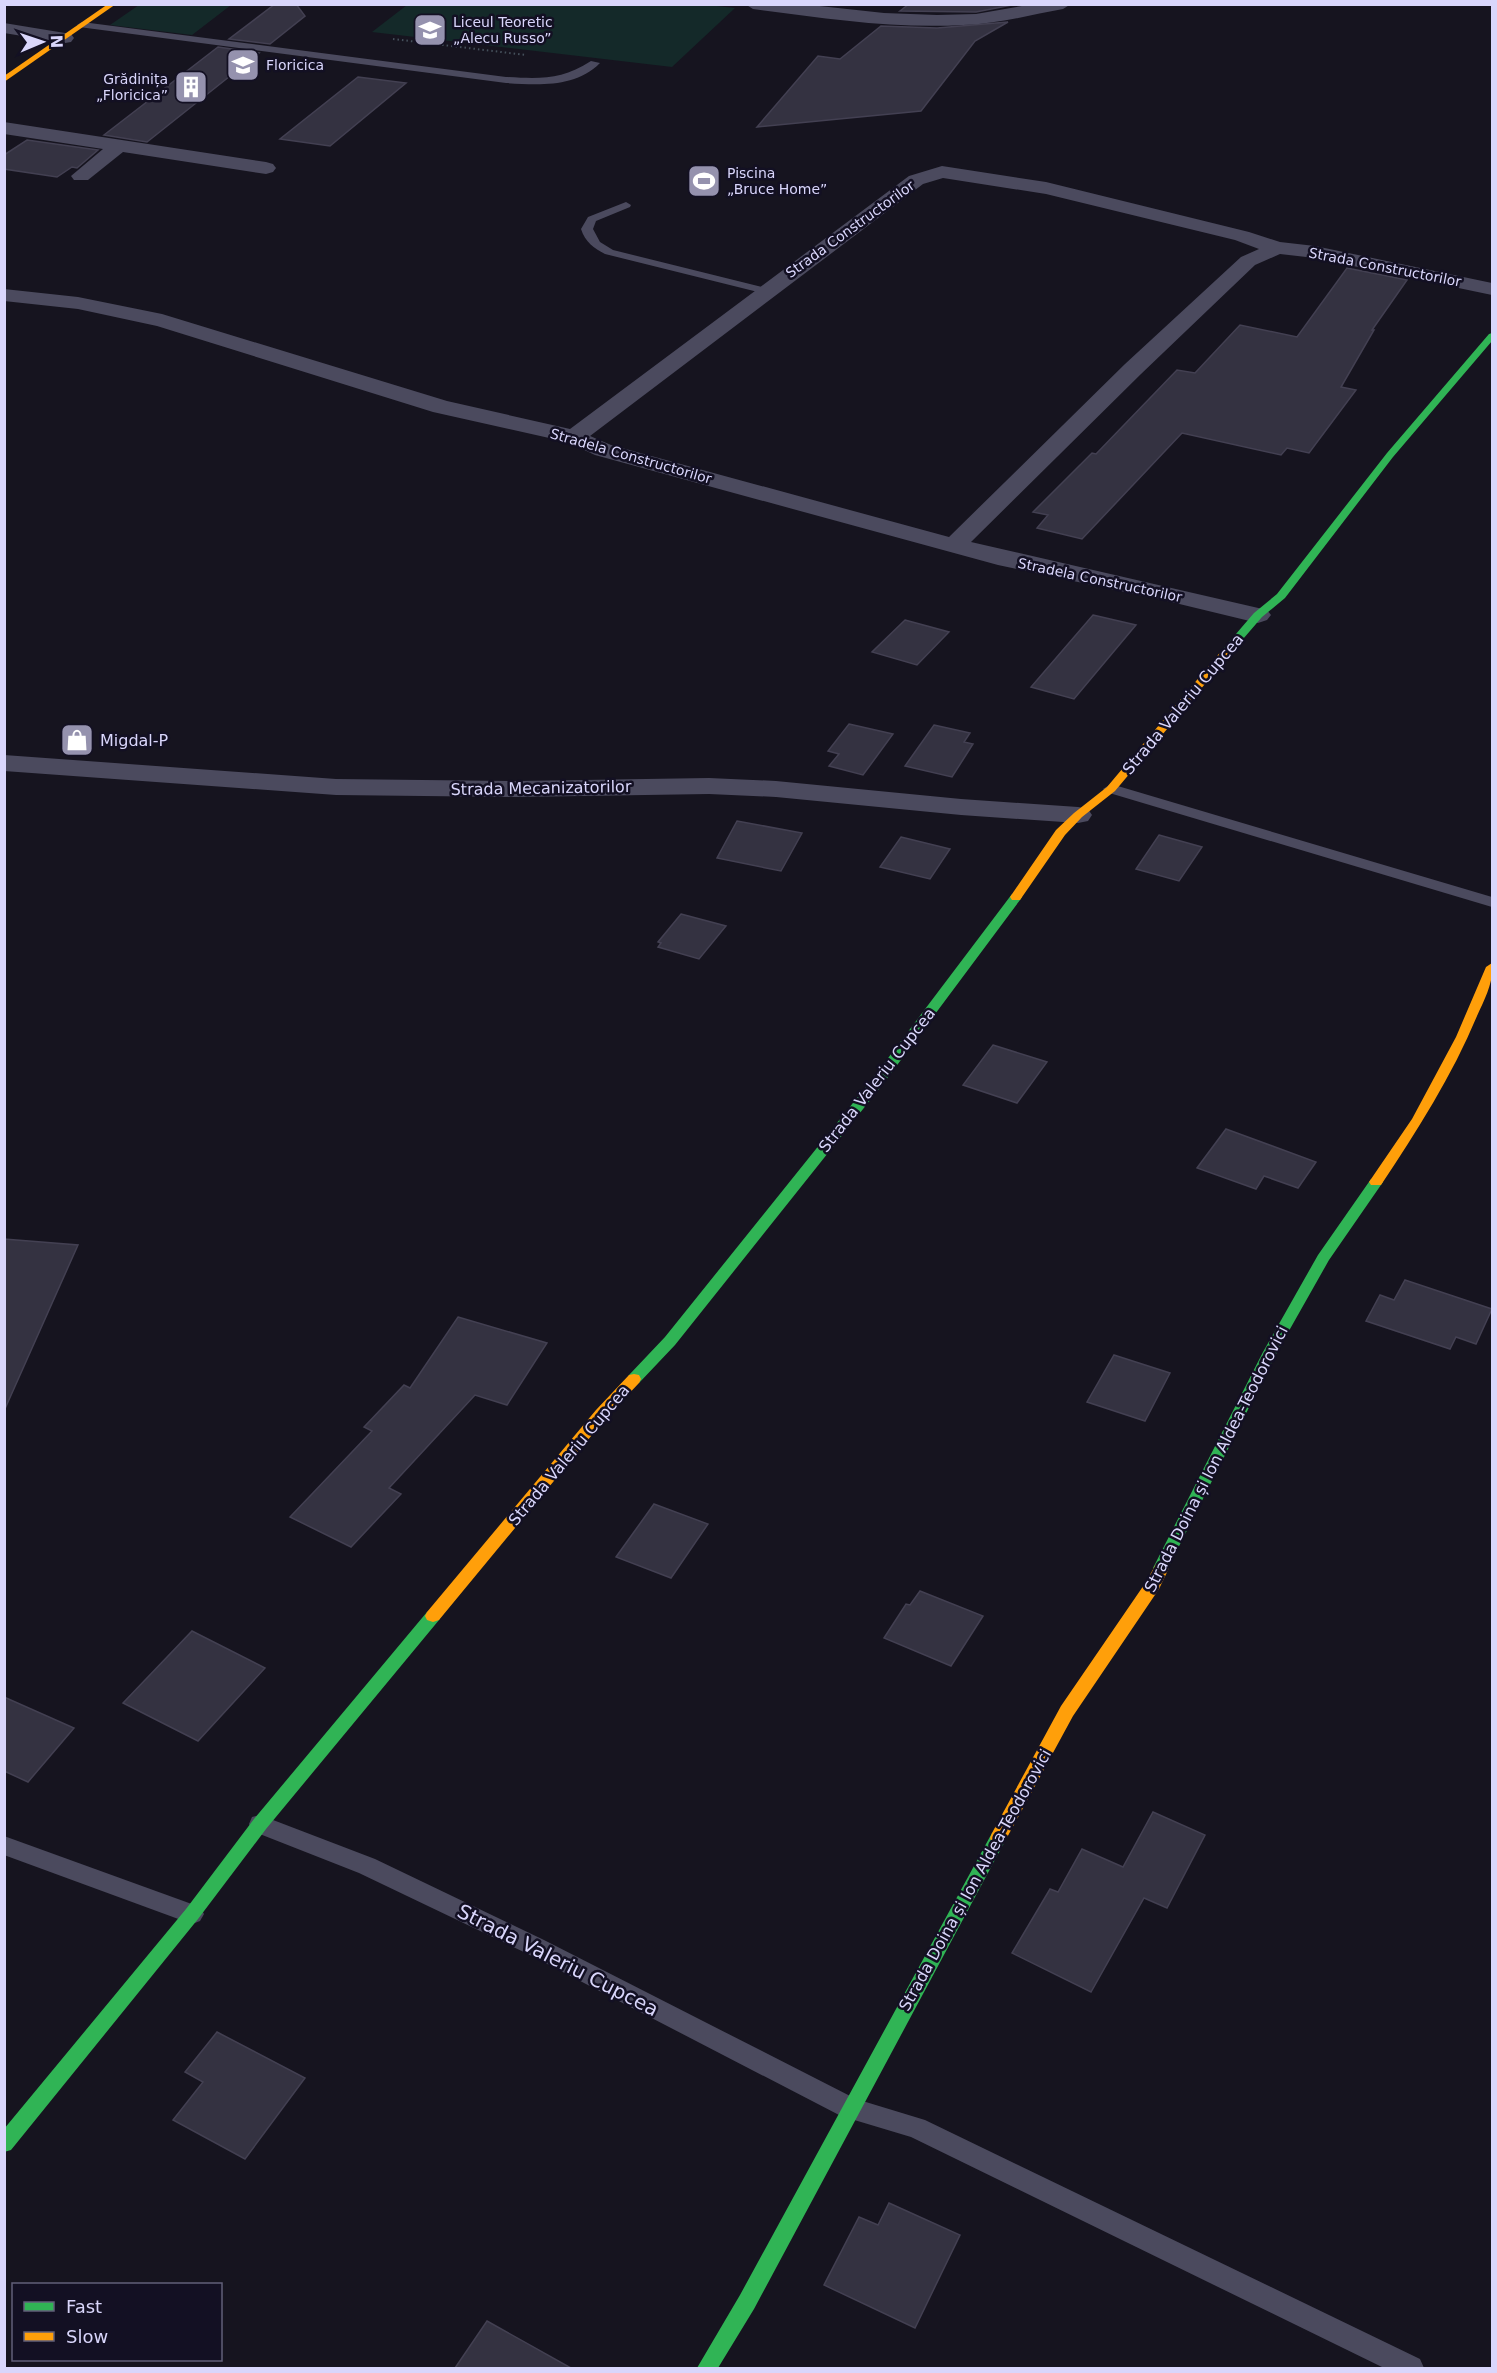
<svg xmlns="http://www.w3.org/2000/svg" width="1497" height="2373" viewBox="0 0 1497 2373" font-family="'DejaVu Sans',sans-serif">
	<rect width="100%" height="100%" fill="#16141f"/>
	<!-- green -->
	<g fill="#142929">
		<polygon points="139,5 139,4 231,5 192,35 110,25"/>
		<polygon points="708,5 735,8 672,67 372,32 407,5"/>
	</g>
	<!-- building -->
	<g fill="#343241" stroke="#434052" stroke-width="1.5">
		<polygon points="275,4 296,4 305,16 270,44 229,39"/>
		<polygon points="909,4 1017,4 976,12 900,11"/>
		<polygon points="1008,22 975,41 921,111 757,127 818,56 840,59 881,26 937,28"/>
		<polygon points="218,47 259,53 147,142 104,135"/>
		<polygon points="358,77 406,83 330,146 280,139"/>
		<polygon points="27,140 98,150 77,168 72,167 57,177 4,169 4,155"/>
		<polygon points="1347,268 1407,280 1372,330 1374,330 1341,387 1356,390 1309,453 1287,448 1281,455 1182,433 1082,539 1037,528 1048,515 1033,512 1092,453 1096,454 1177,370 1195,373 1240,325 1297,337"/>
		<polygon points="1093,615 1136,625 1074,699 1031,687"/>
		<polygon points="905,620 949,632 917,665 872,652"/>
		<polygon points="849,724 893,734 863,775 829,766 839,754 828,751"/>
		<polygon points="934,725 970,733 964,742 973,744 952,777 905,766"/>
		<polygon points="737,821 802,833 781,871 717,858"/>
		<polygon points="1159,835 1202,847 1179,881 1136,869"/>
		<polygon points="901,837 950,849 930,879 880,867"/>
		<polygon points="681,914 726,926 699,959 658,947 661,943 658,942"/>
		<polygon points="993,1045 1047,1062 1017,1103 963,1085"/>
		<polygon points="1226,1129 1316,1162 1298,1188 1264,1176 1256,1189 1197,1168"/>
		<polygon points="4,1239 78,1245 4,1411"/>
		<polygon points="1405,1280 1492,1309 1476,1344 1456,1337 1450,1349 1366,1321 1380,1295 1394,1300"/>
		<polygon points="458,1317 547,1343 507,1405 475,1395 389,1488 401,1494 351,1547 290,1517 372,1431 364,1427 404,1385 410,1388"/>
		<polygon points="1114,1355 1170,1373 1145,1421 1087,1402"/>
		<polygon points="654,1504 708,1524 671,1578 616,1557"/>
		<polygon points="920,1591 983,1616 951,1666 884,1638 906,1604 910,1605"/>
		<polygon points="192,1631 265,1668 198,1741 123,1703"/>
		<polygon points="4,1697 74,1728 28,1782 4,1771"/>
		<polygon points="1153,1812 1205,1835 1167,1908 1144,1898 1091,1992 1012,1953 1050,1889 1058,1892 1082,1849 1123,1867"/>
		<polygon points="217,2032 305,2078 245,2159 173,2120 203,2082 185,2072"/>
		<polygon points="889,2203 960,2235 915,2328 824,2285 859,2217 878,2225"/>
		<polygon points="487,2321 571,2368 455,2368"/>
	</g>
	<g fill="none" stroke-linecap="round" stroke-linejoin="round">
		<!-- path -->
		<polyline stroke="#45505b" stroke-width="2" stroke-dasharray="1.5 3" stroke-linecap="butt" points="393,39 526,55"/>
		<!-- lane -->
		<g fill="#4b4a5e" fill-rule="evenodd">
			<path d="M82 22 506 77C541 79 561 80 591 61L600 63C575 88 538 85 506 83L79 27 77 25Z"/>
			<path d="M626 202 631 205 630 207 596 221 593 229 600 242 613 250 770 289 772 291 766 294 605 254C594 248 585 242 581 229L588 217Z"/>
			<polygon points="1111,784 1492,897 1492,907 1106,792 1103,789"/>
			<polygon points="260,1815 375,1859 544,1940 856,2099 925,2120 1420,2359 1424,2368 1384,2368 911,2137 841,2116 528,1954 359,1873 252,1831 249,1824 252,1817"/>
			<polygon points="4,1836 200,1907 204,1914 200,1921 192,1924 4,1855"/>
		</g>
		<!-- street -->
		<g fill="#4b4a5e" fill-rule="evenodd">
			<path d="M745 4H801L884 13 937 15 976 14 1033 4H1071L1063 9C1030 15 997 24 963 25 893 29 823 18 753 9Z"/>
			<polygon points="4,23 65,33 71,34 74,38 71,42 65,43 4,33"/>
			<polygon points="4,122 266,162 273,164 276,168 273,172 266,174 123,152 88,180 74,180 71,176 103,149 4,134"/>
			<path d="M942 166 1046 182 1249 232 1280 242 1315 246 1492 283V295L1315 258 1280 254 1255 265 1141 374 971 542 1267 610 1271 615 1267 620 1258 623 1167 601 998 565 595 455 567 442 433 412 157 326 78 309 4 301V289L78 297 162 314 447 401 570 429 909 176ZM943 178 1046 194 1235 240 1259 249 1241 257 1125 364 949 537 611 445 590 436 923 184Z"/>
			<polygon points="4,755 336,779 518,781 709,778 776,781 961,799 1078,807 1088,809 1092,815 1088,821 1078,823 961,815 776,797 709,794 518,797 336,795 4,771"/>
		</g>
		<!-- fast -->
		<g fill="#30b455" fill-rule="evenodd">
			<polygon points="1492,333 1492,341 1393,457 1285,598 1262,617 1231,653 1223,653 1223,649 1254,613 1277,594 1387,453 1489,334"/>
			<polygon points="1016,893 1020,894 1022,897 1020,900 883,1084 675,1345 639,1383 629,1383 627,1379 629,1375 665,1337 873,1078 1012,894"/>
			<polygon points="1376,1178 1383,1182 1329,1260 1277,1352 1166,1572 1161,1574 1156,1572 1153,1568 1263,1352 1318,1255 1371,1179"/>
			<polygon points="433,1610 439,1612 441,1616 439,1620 266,1829 198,1919 11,2150 4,2152 4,2129 186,1909 254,1819 427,1612"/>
			<polygon points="998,1831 1004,1833 1006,1838 1004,1843 754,2309 718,2368 697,2368 740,2295 992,1833"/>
		</g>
		<!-- slow -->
		<g fill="#ff9f0a" fill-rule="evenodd">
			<polygon points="108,4 116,4 4,82 4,76"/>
			<polygon points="1227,648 1231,649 1231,653 1115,791 1082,817 1065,835 1020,900 1012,900 1010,897 1056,830 1074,813 1107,787 1223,649"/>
			<path d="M1492 963C1494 982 1485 998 1477 1016 1452 1076 1417 1131 1381 1185H1371L1369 1182 1412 1119 1456 1037 1486 967Z"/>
			<polygon points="634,1374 639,1375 641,1379 639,1383 606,1418 439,1620 433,1622 427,1620 425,1616 427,1612 596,1410 629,1375"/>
			<polygon points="1161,1562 1166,1564 1169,1568 1159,1589 1073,1716 1004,1843 998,1845 992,1843 990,1838 992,1833 1061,1706 1146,1582 1156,1564"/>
		</g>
	</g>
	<!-- icons -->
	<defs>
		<g id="school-square" transform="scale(1.725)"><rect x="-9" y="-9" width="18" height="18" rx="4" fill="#9592ae" stroke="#131023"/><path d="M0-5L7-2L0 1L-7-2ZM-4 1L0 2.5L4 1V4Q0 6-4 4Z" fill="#fff"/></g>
		<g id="building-square" transform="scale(1.725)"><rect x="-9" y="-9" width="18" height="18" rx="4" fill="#9592ae" stroke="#131023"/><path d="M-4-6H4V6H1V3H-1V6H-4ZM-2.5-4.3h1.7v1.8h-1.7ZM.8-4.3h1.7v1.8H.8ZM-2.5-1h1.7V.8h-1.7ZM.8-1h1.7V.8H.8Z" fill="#fff"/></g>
		<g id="stadium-square" transform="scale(1.725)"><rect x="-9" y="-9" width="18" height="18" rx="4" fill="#9592ae" stroke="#131023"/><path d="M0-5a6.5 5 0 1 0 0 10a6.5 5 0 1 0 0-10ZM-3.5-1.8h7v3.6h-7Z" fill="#fff"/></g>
		<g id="shop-square" transform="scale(1.725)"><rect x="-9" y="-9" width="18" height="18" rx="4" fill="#9592ae" stroke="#131023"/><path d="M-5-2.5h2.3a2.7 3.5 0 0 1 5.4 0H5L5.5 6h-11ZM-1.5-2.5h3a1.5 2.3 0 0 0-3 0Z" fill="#fff"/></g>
	</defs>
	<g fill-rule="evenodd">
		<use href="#school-square" x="430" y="30"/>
		<use href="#school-square" x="243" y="65"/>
		<use href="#building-square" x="191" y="87"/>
		<use href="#stadium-square" x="704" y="181"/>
		<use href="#shop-square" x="77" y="740"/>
	</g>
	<g text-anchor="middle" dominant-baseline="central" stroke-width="5" stroke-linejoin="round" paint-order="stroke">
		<!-- far-poi labels -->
		<g font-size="14" fill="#d9d6fb" stroke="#131023" text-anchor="start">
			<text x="453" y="22">Liceul Teoretic<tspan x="453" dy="16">„Alecu Russo”</tspan></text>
			<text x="266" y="65">Floricica</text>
			<text x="168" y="79" text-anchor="end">Grădinița<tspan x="168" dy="16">„Floricica”</tspan></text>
			<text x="727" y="173">Piscina<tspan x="727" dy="16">„Bruce Home”</tspan></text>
		</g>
		<!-- far-street labels -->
		<g font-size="14" fill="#d9d6fb" stroke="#131023">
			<text transform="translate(850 229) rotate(-36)">Strada Constructorilor</text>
			<text transform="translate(1385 267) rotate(11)">Strada Constructorilor</text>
			<text transform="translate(631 456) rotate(16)">Stradela Constructorilor</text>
			<text transform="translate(1100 580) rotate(12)">Stradela Constructorilor</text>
		</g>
		<!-- street labels -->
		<g font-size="16" fill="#d9d6fb" stroke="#131023">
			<text transform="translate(1183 704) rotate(-50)">Strada Valeriu Cupcea</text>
			<text transform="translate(541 788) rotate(-1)">Strada Mecanizatorilor</text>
			<text transform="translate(877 1080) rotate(-52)">Strada Valeriu Cupcea</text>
			<text transform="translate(569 1455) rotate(-50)">Strada Valeriu Cupcea</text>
			<text transform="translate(1216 1459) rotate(-63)">Strada Doina și Ion Aldea-Teodorovici</text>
			<text transform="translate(975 1880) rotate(-61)">Strada Doina și Ion Aldea-Teodorovici</text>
		</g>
		<!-- poi labels -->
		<g font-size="16" fill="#d9d6fb" stroke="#131023" text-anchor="start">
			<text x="100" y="740">Migdal-P</text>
		</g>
		<!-- near-street labels -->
		<g font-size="20" fill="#d9d6fb" stroke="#131023">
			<text transform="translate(558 1960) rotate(27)">Strada Valeriu Cupcea</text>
		</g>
	</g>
	<!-- border -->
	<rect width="1497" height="2373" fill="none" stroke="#d9d6fb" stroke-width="12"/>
	<!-- legend -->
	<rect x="12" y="2283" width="210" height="78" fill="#131023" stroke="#625f79" stroke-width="1.5"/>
	<rect x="24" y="2302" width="30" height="9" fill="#30b455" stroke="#625f79" stroke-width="1.5"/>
	<text x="66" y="2313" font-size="18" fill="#d9d6fb">Fast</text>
	<rect x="24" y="2332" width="30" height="9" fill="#ff9f0a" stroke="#625f79" stroke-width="1.5"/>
	<text x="66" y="2343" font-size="18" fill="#d9d6fb">Slow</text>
	<!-- north arrow -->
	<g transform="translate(42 42) rotate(88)" stroke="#131023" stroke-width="4.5" paint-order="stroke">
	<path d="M0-4.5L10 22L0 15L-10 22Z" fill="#d9d6fb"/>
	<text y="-9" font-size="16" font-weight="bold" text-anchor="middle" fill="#d9d6fb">N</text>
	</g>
</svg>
